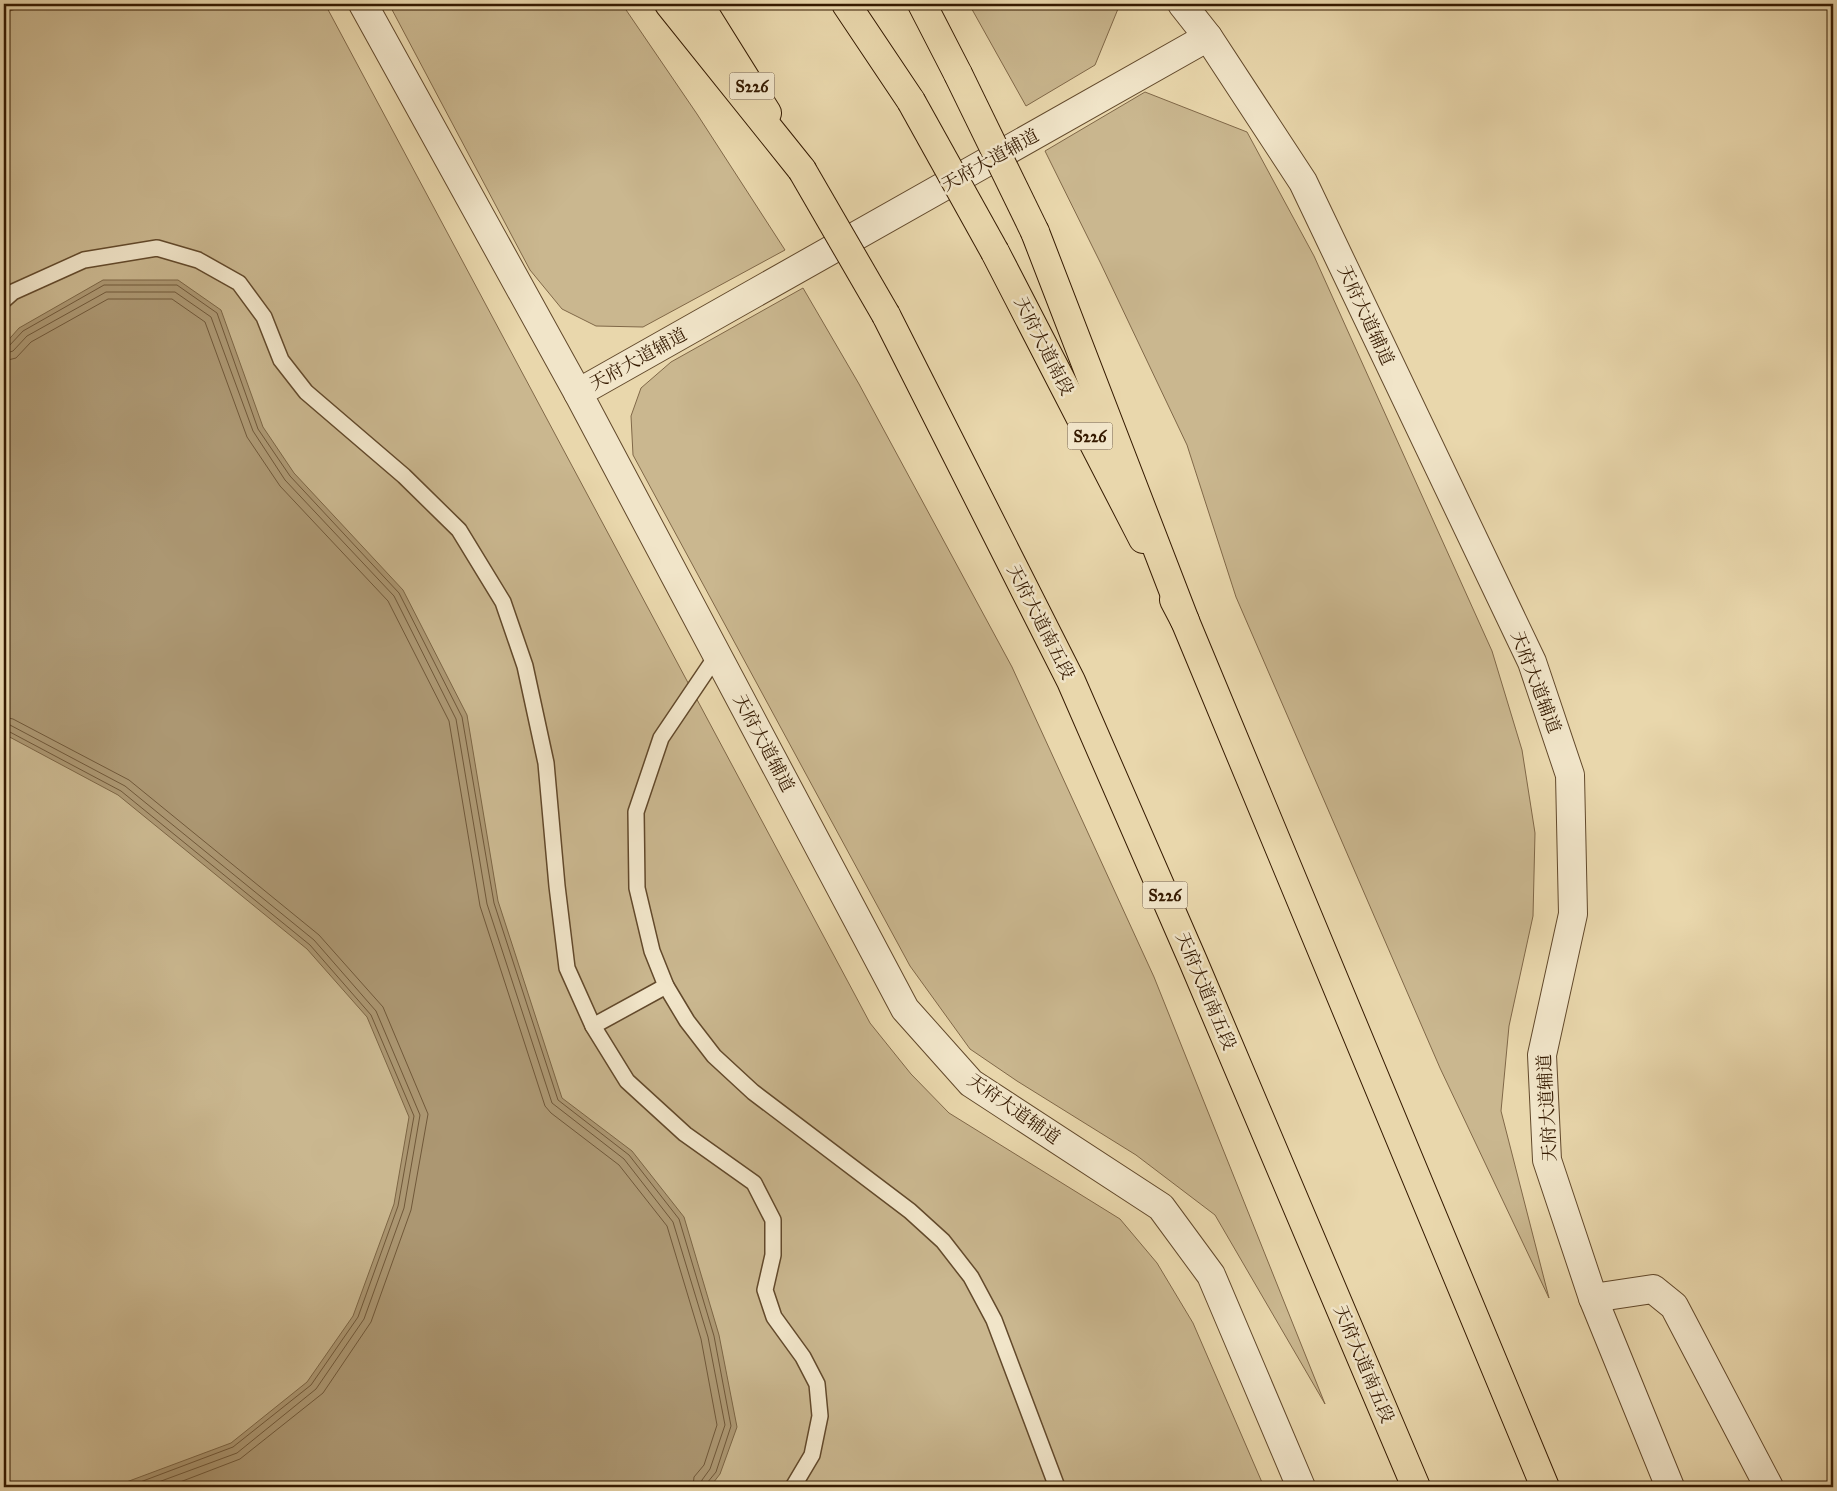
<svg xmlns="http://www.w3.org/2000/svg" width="1837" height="1491" viewBox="0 0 1837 1491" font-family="'IM FELL Great Primer','Noto Serif SC',serif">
	<rect width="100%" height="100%" fill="#e9d7ac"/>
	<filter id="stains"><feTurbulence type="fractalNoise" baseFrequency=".004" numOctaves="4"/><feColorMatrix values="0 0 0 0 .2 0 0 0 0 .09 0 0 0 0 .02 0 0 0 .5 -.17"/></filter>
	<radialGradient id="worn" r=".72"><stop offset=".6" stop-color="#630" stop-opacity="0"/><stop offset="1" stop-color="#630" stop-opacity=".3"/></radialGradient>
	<!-- green -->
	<g fill="#cab78f" stroke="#806848">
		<polygon points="30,4 325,4 870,1023 911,1074 949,1113 1120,1219 1157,1263 1193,1323 1264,1487 4,1487 4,13"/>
		<polygon points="389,4 622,4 697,114 785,250 643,327 596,326 562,309 530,270"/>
		<polygon points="969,4 1120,4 1095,65 1026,106"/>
		<polygon points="1145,92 1247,132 1314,256 1492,651 1522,750 1535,833 1533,916 1509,1026 1501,1111 1549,1298 1440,1068 1236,597 1187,445 1101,264 1045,151"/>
		<polygon points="803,288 859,384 1012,667 1154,977 1325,1404 1215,1215 1136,1155 1017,1081 970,1049 910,966 633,455 631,416 641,388 671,362"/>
	</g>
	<!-- water -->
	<polygon fill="#ac9772" stroke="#7c6544" points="103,280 178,280 221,310 263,427 294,473 403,590 467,715 498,901 562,1098 632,1151 684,1217 719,1335 737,1427 720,1474 710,1487 113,1487 231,1443 307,1382 353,1316 394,1204 409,1117 367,1017 307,949 118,795 4,734 4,345 19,328"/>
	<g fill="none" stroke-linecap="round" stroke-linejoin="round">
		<!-- shore -->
		<g stroke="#705839" stroke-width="1">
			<polyline points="4,348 9,346 23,331 104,285 177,285 217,313 258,429 290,476 399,593 462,717 494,903 558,1100 629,1155 679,1219 714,1336 731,1426 716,1472 707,1483 706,1487"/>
			<polyline points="4,354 13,351 27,336 106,292 175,292 211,317 253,431 285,480 394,596 456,719 487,904 552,1103 624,1159 673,1222 708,1337 725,1425 710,1469 702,1480 700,1487"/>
			<polyline points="4,361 16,358 31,342 108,299 172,299 205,322 247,437 280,486 388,601 449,721 480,906 545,1106 551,1113 619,1165 667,1226 701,1339 717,1425 704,1465 694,1477 693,1487"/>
			<polyline points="4,717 13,719 129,780 319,935 383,1007 428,1114 411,1210 371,1322 323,1393 240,1459 167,1487"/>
			<polyline points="4,724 10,725 125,786 314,940 376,1011 420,1115 404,1208 364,1319 316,1389 237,1453 145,1487"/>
			<polyline points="4,731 8,731 121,791 310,945 371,1015 414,1116 398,1206 358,1317 311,1385 233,1447 127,1487"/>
		</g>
		<!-- service casing -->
		<g stroke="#62492b" stroke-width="18">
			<g id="service">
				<polyline points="4,300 13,292 84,260 157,248 198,260 239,283 264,317 281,360 306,392 404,476 459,530 503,602 525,666 546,763 557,886 567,968 593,1026 627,1081 685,1134 754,1183 773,1220 773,1255 765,1290 774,1317 803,1357 817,1384 820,1416 812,1455 793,1487"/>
				<polyline points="717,655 661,738 636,812 637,888 652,951 666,986 687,1021 714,1056 753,1092 910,1211 943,1241 971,1277 994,1320 1057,1487"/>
				<polyline points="593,1026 666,986"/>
			</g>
		</g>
		<!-- minor casing -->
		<g stroke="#62492b" stroke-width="30">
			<g id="minor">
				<polyline points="1182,4 1208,37"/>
				<polyline points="1593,1298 1653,1289 1674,1306 1769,1487"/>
			</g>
		</g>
		<!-- tertiary casing -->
		<g stroke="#62492b" stroke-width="30">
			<g id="tertiary">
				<polyline points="363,4 578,393"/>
				<polyline points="1301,1487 1211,1275 1161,1207 971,1083 905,1009 578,393 1208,37 1303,182 1532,662 1570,775 1573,914 1542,1055 1547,1160 1593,1298 1670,1487"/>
			</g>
		</g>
		<!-- primary casing -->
		<g stroke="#351a00" stroke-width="30">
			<g id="primary">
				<polyline points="699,4 767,113"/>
				<polyline points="846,4 911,101"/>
				<polyline points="995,252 1143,539"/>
				<polyline points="886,315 1071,681 1193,961 1416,1487"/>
				<polyline points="1174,600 1185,621 1545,1487"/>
			</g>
		</g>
		<!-- motorway casing -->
		<g stroke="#351a00" stroke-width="30">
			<g id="motorway">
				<polyline points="669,4 802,170"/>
				<polyline points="922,4 958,74"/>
				<polyline points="1035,232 1185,621"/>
			</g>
		</g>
		<!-- service -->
		<use href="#service" stroke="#f1e5c9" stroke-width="15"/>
		<!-- minor -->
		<use href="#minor" stroke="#f1e5c9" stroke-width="28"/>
		<!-- tertiary -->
		<use href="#tertiary" stroke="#f1e5c9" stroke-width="28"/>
		<!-- primary -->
		<use href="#primary" stroke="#e9d7ac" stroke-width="28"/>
		<!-- motorway -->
		<use href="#motorway" stroke="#e9d7ac" stroke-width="28"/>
		<!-- primary-bridge casing -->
		<g stroke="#351a00" stroke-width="30" stroke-linecap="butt">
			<g id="primary-bridge">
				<polyline points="911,101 995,252"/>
				<polyline points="802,170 886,315"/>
			</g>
		</g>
		<!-- motorway-bridge casing -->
		<g stroke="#351a00" stroke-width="30" stroke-linecap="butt">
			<polyline id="motorway-bridge" points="958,74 1035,232"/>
		</g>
		<!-- primary-bridge -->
		<use href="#primary-bridge" stroke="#e9d7ac" stroke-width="28"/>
		<!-- motorway-bridge -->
		<use href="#motorway-bridge" stroke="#e9d7ac" stroke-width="28"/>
	</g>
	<g text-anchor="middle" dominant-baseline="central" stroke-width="5" stroke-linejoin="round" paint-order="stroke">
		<!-- shield labels -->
		<g fill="#f1e5c9" stroke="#6d573c" stroke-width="1">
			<rect x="729.5" y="72.5" width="45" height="27" rx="4"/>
			<rect x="1067.5" y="422.5" width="45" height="27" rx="4"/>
			<rect x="1142.5" y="881.5" width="45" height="27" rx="4"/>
		</g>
		<g font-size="16" font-weight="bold" fill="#351a00">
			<text x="752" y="86">S226</text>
			<text x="1090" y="436">S226</text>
			<text x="1165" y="895">S226</text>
		</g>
		<!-- street labels -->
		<g font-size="18" fill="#351a00" stroke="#f1e5c9">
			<text transform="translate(990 160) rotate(-29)">天府大道辅道</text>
			<text transform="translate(1366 315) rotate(65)">天府大道辅道</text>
			<text transform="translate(1044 346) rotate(63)">天府大道南段</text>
			<text transform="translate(638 359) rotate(-29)">天府大道辅道</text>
			<text transform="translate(1041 622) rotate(63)">天府大道南五段</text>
			<text transform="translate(1536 682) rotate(69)">天府大道辅道</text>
			<text transform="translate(764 743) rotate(62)">天府大道辅道</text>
			<text transform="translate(1206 991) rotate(67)">天府大道南五段</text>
			<text transform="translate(1547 1108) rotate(-93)">天府大道辅道</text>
			<text transform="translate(1014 1109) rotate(35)">天府大道辅道</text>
			<text transform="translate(1364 1364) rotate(67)">天府大道南五段</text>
		</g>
	</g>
	<!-- margin -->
	<rect width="1837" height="1491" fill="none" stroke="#e9d7ac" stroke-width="20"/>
	<rect x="5" y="5" width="1827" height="1481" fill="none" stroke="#351a00" stroke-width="2.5"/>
	<rect x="10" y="10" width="1817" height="1471" fill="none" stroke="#351a00"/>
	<rect width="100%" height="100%" filter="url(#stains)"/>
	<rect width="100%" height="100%" fill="url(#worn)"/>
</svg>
